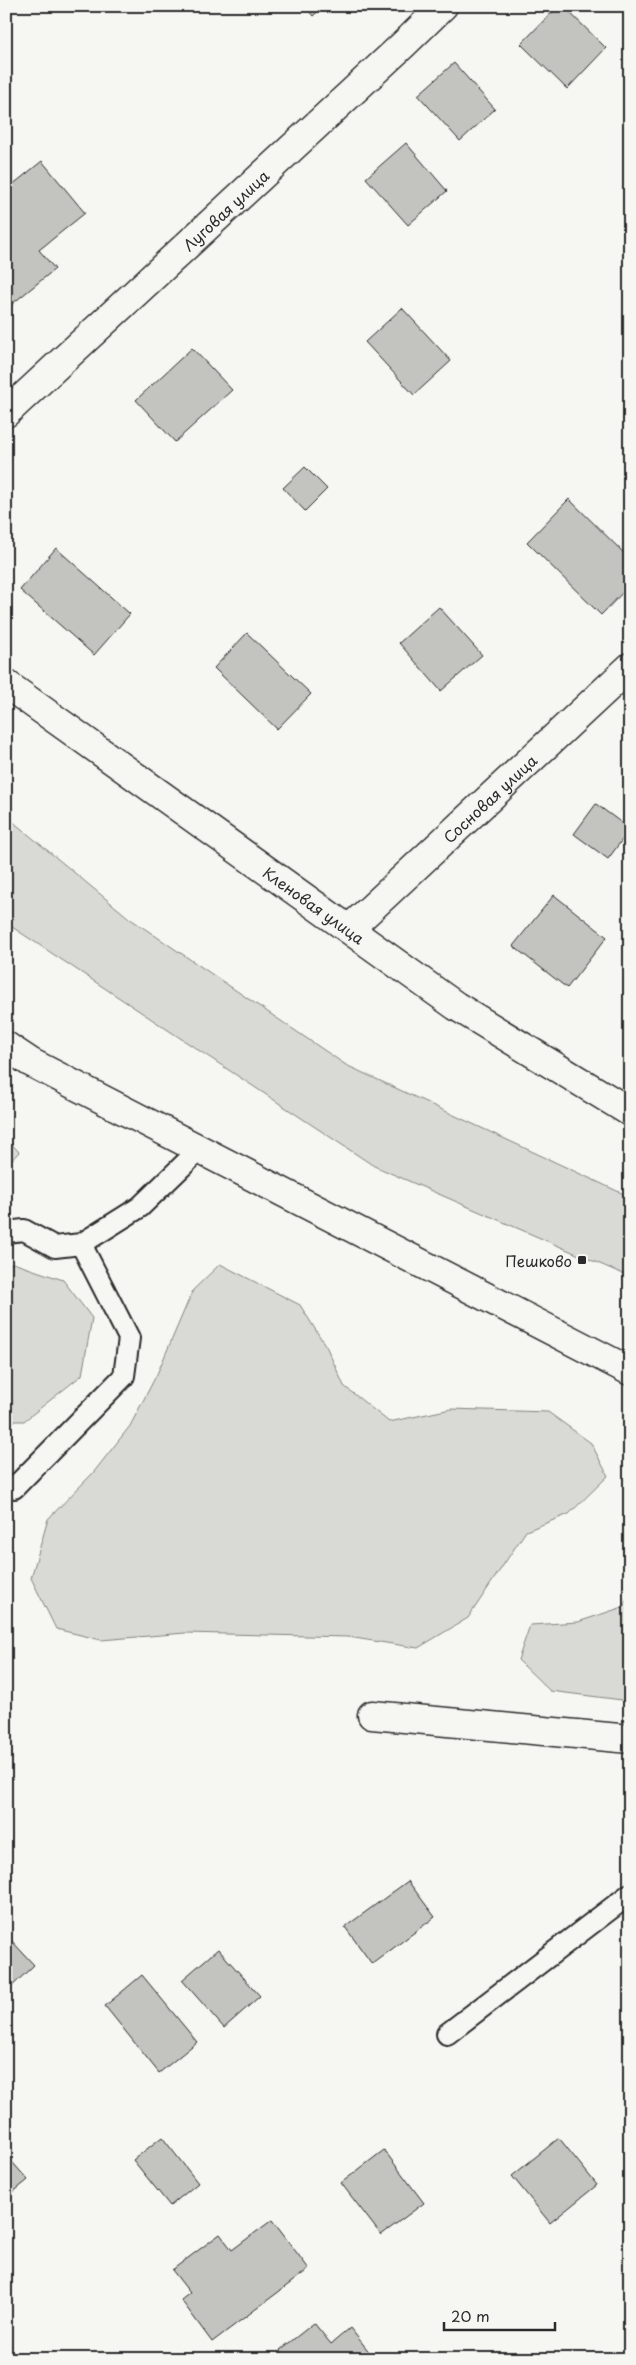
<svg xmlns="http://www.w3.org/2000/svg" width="636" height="2365" viewBox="0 0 636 2365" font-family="'Playpen Sans',sans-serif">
	<rect width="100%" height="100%" fill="#f6f6f2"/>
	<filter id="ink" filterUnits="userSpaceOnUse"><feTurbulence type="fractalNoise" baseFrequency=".02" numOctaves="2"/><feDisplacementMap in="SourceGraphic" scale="10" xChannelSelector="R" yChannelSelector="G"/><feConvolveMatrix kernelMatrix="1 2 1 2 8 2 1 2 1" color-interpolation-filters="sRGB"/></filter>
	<g filter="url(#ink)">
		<!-- green -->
		<g fill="#d9d9d5" stroke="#828280">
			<polygon points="6,816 129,918 346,1065 630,1197 630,1277 374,1166 6,923"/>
			<polygon points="6,1138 19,1152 6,1166"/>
			<polygon points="13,1263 63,1280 92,1318 82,1375 24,1421 6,1421 6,1265"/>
			<polygon points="220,1264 300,1305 327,1348 344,1386 389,1422 451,1409 548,1412 591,1443 608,1476 569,1514 526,1531 468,1618 418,1648 348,1637 185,1633 101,1640 56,1629 31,1578 48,1519 93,1473 130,1426 157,1374 193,1290"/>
			<polygon points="630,1592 630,1701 550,1691 518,1660 530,1625 578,1622 623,1607"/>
		</g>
		<!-- building -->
		<g fill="#c3c3c0" stroke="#2b2b2b">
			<polygon points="305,6 324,6 313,16"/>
			<polygon points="558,6 563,6 606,48 567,89 521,44"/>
			<polygon points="454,63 495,109 460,141 418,95"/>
			<polygon points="406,143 447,191 408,225 366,178"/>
			<polygon points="42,161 85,213 39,250 55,269 6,309 6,190"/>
			<polygon points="402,308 451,361 414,395 365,342"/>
			<polygon points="192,348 232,390 175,442 136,400"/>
			<polygon points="305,467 327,489 305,511 283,488"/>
			<polygon points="569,499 630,559 630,585 601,615 527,542"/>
			<polygon points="56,548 130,614 94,655 20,590"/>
			<polygon points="439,607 482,655 441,691 399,643"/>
			<polygon points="247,633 311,694 277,729 214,668"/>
			<polygon points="596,804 630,829 608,859 574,834"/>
			<polygon points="554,895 607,937 567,988 513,946"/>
			<polygon points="408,1881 435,1917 372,1964 345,1927"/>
			<polygon points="11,1940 34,1965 6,1992 6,1945"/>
			<polygon points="218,1949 260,1996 224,2028 182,1980"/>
			<polygon points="142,1975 197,2042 159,2073 105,2006"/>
			<polygon points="162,2137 198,2183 170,2206 133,2160"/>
			<polygon points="559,2138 597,2185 550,2223 512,2176"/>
			<polygon points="384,2150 424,2203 381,2235 341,2183"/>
			<polygon points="6,2155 28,2180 6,2198"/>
			<polygon points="272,2220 309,2269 212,2342 181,2300 190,2293 172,2270 220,2234 232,2250"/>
			<polygon points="314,2323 331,2344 350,2328 375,2359 286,2359 280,2350"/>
		</g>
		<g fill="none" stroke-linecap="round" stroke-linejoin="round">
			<!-- service casing -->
			<g stroke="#2b2b2b" stroke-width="24">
				<g id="service">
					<polyline points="6,1232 24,1230 55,1247 81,1244 140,1207 200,1149"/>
					<polyline points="14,1488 124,1376 129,1338 81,1244"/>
					<polyline points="447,2034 630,1894"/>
				</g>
			</g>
			<!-- minor casing -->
			<g stroke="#2b2b2b" stroke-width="31">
				<g id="minor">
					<path id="s1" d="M6 413 404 44 443 6"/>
					<path id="s2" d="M6 684 456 1006 630 1112"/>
					<path id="s3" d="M349 929 630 667"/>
					<polyline points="372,1715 630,1739"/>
				</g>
			</g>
			<!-- trunk casing -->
			<g stroke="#2b2b2b" stroke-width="31">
				<polyline id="trunk" points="6,1046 30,1062 630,1371"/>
			</g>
			<!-- path -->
			<polyline stroke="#2b2b2b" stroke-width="3" stroke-dasharray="4 4" stroke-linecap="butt" points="630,2213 626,2216 630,2231"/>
			<!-- service -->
			<use href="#service" stroke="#f6f6f2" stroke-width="20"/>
			<!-- minor -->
			<use href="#minor" stroke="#f6f6f2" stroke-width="28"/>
			<!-- trunk -->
			<use href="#trunk" stroke="#f6f6f2" stroke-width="28"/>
		</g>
	</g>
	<!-- markers -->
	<rect fill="#2b2b2b" stroke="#f6f6f2" stroke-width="2" x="577" y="1255" width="10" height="10" rx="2.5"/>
	<g text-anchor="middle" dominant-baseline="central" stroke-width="5" stroke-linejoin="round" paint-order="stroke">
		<!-- street labels -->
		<g font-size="15" fill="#2b2b2b" stroke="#f6f6f2">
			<text stroke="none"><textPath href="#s1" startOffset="299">Луговая улица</textPath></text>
			<text stroke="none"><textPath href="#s3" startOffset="192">Сосновая улица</textPath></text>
			<text stroke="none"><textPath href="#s2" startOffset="379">Кленовая улица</textPath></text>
		</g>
		<!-- poi labels -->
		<g font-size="15" fill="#2b2b2b" stroke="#f6f6f2" text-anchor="end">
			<text x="572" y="1260">Пешково</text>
		</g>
	</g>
	<!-- margin -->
	<rect width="636" height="2365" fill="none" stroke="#f6f6f2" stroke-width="25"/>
	<rect x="12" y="12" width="611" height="2340" fill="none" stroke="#2b2b2b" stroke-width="2" filter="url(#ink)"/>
	<!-- scale -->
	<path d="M444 2322v8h111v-8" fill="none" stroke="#2b2b2b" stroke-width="2.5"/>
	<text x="451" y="2322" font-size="15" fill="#2b2b2b" stroke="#f6f6f2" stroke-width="4" paint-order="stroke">20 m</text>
</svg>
